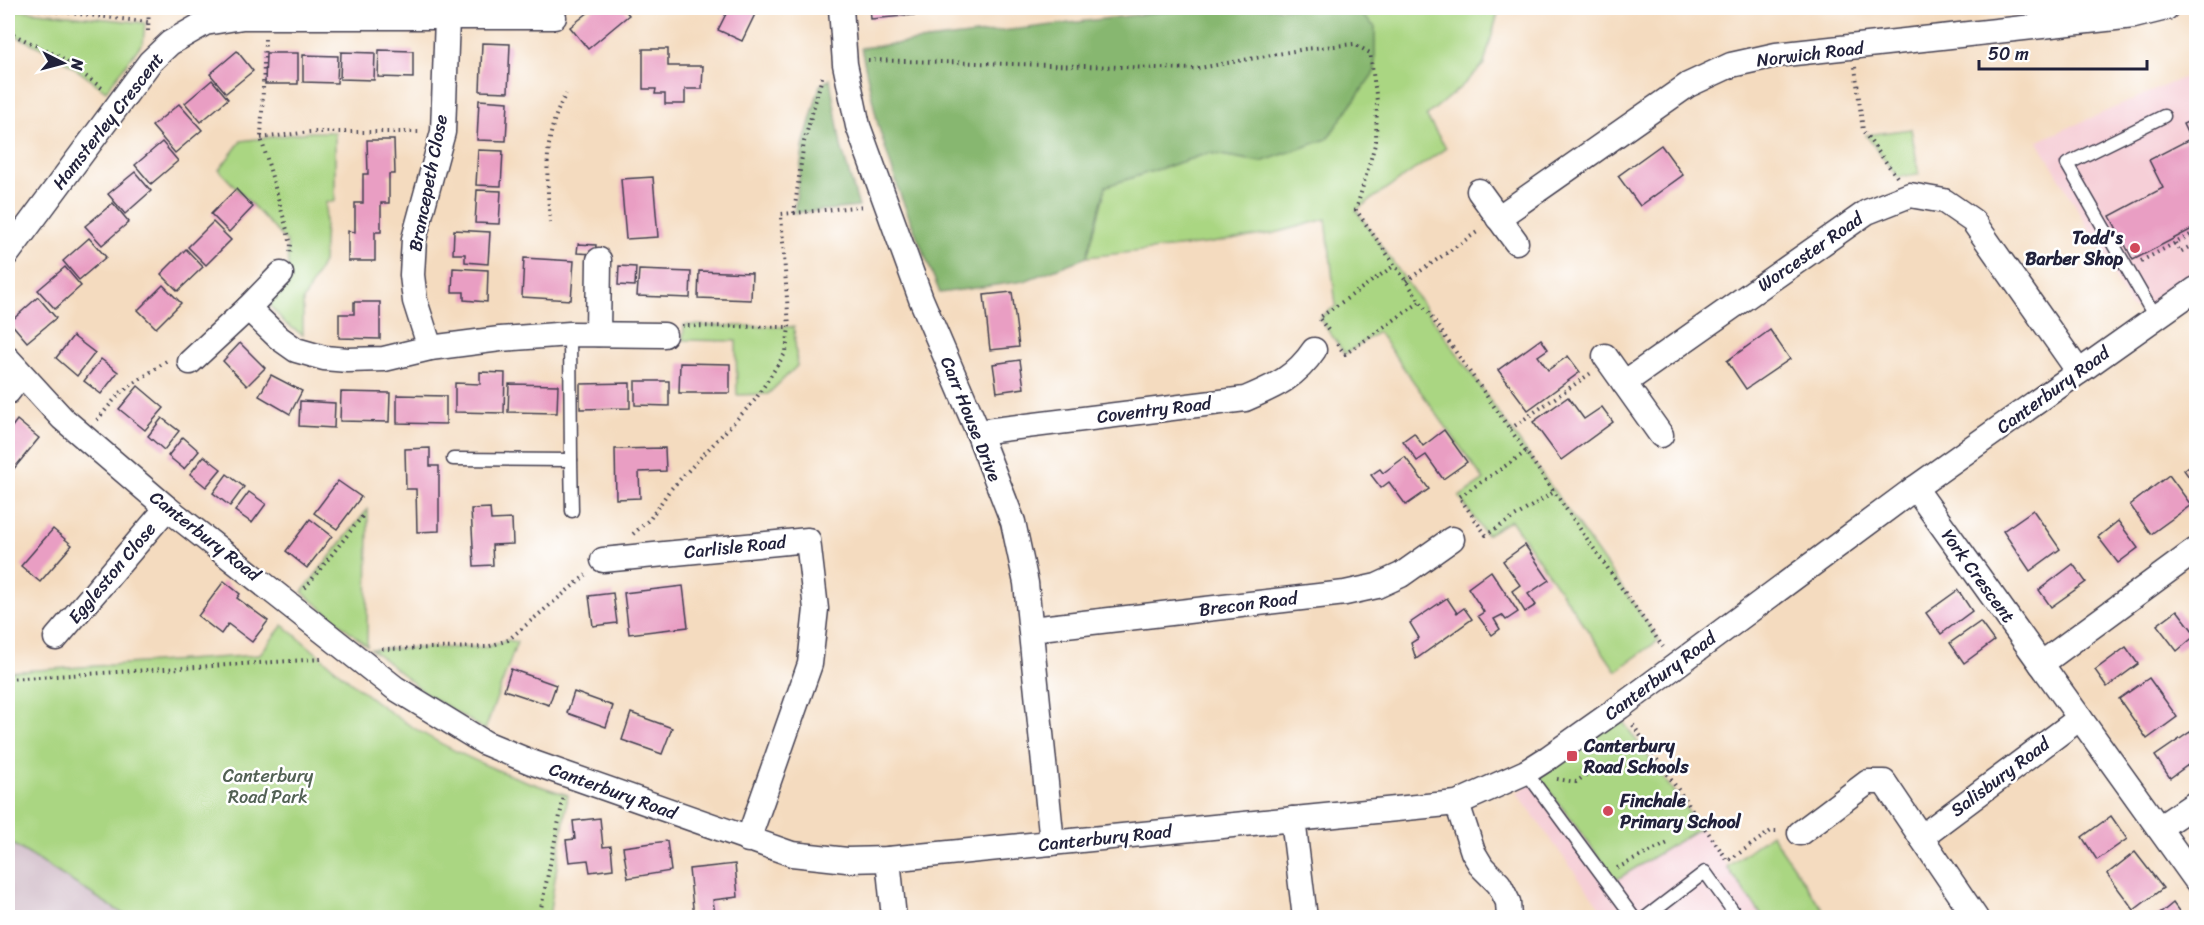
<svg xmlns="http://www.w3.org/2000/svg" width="2204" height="925" viewBox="0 0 2204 925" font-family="Sriracha,sans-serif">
	<rect width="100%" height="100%" fill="#fff"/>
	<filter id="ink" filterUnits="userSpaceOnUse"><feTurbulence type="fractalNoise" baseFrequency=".0167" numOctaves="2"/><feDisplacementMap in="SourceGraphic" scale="12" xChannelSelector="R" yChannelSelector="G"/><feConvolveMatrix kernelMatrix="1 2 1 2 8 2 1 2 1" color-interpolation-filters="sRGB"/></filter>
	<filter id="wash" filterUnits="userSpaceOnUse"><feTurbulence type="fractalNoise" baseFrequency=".008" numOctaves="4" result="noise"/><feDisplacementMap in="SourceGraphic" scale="24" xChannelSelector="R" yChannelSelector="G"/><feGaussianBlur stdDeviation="1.35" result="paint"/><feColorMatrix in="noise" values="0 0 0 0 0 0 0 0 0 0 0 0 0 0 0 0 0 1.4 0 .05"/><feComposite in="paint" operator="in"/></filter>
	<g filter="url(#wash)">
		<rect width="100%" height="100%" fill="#f4dbbf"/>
		<!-- built -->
		<g fill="#f6cfd7">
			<polygon points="2196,72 2196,289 2155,317 2130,307 2088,227 2038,141"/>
			<polygon points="1621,719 1700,828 1763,917 1607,917 1517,793"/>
		</g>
		<!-- industrial -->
		<polygon fill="#d1bdc9" points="8,841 128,917 8,917"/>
		<!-- green -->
		<g fill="#aad682" stroke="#667c5e" stroke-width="1.5">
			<polygon points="1354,8 1494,8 1498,13 1484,64 1461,87 1426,116 1446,148 1356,210 1659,640 1616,671 1511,520 1486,535 1459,497 1484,480 1378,332 1345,354 1319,318 1336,306 1326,219 1275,233 1205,244 1087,257 1106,186 1209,153 1261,162 1375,27"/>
			<polygon points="8,9 145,23 143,42 106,91 58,56 8,32"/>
			<polygon points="1911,129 1919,174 1897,177 1866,135"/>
			<polygon points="310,132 335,132 335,201 326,202 323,262 303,301 303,335 286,324 271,307 270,299 288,269 287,242 219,170 241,141"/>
			<polygon points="684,325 794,327 797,366 768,394 737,395 736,341 683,340"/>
			<polygon points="368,509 367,646 302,592"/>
			<path d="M283 625C321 656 357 690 397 717 449 752 508 777 568 795L549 917H128L8 841V672L259 655Z"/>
			<polygon points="508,640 517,642 485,730 428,695 371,649 487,647"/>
			<polygon points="1621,719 1700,828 1616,880 1539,777"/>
			<polygon points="1771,834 1828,917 1763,917 1727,867"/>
		</g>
		<!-- forest -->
		<g fill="#87b770" stroke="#546c56" stroke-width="1.5">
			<polygon points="1194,8 1354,8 1375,27 1375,71 1327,139 1261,162 1209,153 1106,186 1087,257 1024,281 940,293 901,197 878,125 861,48"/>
			<polygon points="830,79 841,146 859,207 794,213 804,142 820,85"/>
		</g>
		<g id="blocks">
			<!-- building -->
			<g fill="#e99ec3">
				<polygon points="594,8 623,8 629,15 588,49 570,27"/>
				<polygon points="729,8 758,8 742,41 718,30"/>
				<polygon points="870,8 957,8 958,11 871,19"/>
				<polygon points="482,43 510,44 508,92 480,91"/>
				<polygon points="643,49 668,49 668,66 703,66 702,89 685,89 685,104 665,104 665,94 655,94 656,89 643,89"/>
				<polygon points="379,50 413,51 413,78 378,77"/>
				<polygon points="237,51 253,71 226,93 210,74"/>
				<polygon points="341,52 375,53 374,80 340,79"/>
				<polygon points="266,53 298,53 298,84 265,84"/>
				<polygon points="303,55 338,56 337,83 303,82"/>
				<polygon points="212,80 228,99 201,122 185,103"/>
				<polygon points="479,100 508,102 506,141 477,140"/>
				<polygon points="179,104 202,130 175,153 152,126"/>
				<polygon points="2196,118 2196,227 2133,260 2110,216 2163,188 2149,160 2190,139 2183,124"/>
				<polygon points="367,140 394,140 395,174 389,174 389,203 381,203 381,232 375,232 375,261 348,261 348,231 355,232 355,203 363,203 363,174 368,174"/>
				<polygon points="162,142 178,161 151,184 135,165"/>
				<polygon points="1661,145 1683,175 1640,206 1618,176"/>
				<polygon points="478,150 503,151 501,186 476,185"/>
				<polygon points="135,172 151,191 125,214 108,194"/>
				<polygon points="653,177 658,237 626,239 621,179"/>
				<polygon points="236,189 253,207 229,232 211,214"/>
				<polygon points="477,190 501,191 499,224 475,223"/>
				<polygon points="113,203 129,222 102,245 85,226"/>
				<polygon points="213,222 231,240 206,265 188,247"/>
				<polygon points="454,230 490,232 488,264 465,262 465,254 453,254"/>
				<polygon points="89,238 106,257 79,280 63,261"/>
				<polygon points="578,244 596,245 595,254 577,253"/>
				<polygon points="186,249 203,267 178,291 161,274"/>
				<polygon points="524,258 574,261 571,300 522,297"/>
				<polygon points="619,266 636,267 635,286 618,285"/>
				<polygon points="65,267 81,286 55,309 38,290"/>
				<polygon points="453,268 488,270 487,302 464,300 464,292 452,292"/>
				<polygon points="639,270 691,272 690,298 637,296"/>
				<polygon points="699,271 752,273 751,300 698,298"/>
				<polygon points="163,285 181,303 156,328 138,310"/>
				<polygon points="1012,292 1019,347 990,350 984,295"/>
				<polygon points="38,297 56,318 27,342 10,322"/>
				<polygon points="354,302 380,302 380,339 339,338 339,314 354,314"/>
				<polygon points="1770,330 1790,359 1746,389 1727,361"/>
				<polygon points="73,336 95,353 77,376 56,358"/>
				<polygon points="1541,339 1548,349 1538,356 1548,370 1568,356 1580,372 1528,410 1498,370"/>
				<polygon points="240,343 265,368 247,386 223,361"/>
				<polygon points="101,359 118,372 101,394 84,381"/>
				<polygon points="1020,360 1024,388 997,392 993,364"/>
				<polygon points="680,363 730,364 730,393 679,393"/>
				<polygon points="480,372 505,373 504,413 455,412 455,383 480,384"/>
				<polygon points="271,375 302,391 290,414 259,396"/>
				<polygon points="635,381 669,381 669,406 635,405"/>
				<polygon points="630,383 630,408 580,409 580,384"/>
				<polygon points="509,384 558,385 557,413 508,412"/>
				<polygon points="138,386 164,408 145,430 119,409"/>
				<polygon points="341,392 390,393 389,422 340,421"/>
				<polygon points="397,395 446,396 446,424 397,423"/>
				<polygon points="1568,397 1584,419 1602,407 1613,422 1561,460 1533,422"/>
				<polygon points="300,401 335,403 334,428 299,426"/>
				<polygon points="162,418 179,431 164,450 148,436"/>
				<polygon points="17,420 39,438 8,476 8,432"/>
				<polygon points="1444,430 1467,462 1443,479 1426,455 1417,461 1403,441 1414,433 1423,446"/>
				<polygon points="183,437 199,451 184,469 168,456"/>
				<polygon points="430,448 430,466 439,466 439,531 417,532 416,489 406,489 405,449"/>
				<polygon points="665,448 666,471 639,472 640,498 616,499 615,449"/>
				<polygon points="204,456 221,469 206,487 190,474"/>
				<polygon points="1405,457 1429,489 1406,505 1389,482 1381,488 1371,475 1380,469 1383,473"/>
				<polygon points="2196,461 2196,487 2184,470"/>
				<polygon points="227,474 244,487 230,506 213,493"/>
				<polygon points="2169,475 2191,505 2151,534 2130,505"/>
				<polygon points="338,481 361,497 337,529 314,513"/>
				<polygon points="249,492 266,504 252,523 235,511"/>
				<polygon points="490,508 491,520 512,519 513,544 492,545 493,565 474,566 471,509"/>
				<polygon points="2033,510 2060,549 2030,571 2003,531"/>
				<polygon points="310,519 332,536 307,568 286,551"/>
				<polygon points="2118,521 2138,548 2118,563 2098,537"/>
				<polygon points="53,529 72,545 40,582 21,566"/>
				<polygon points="1525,545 1549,580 1528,594 1536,605 1525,612 1512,591 1520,585 1503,561"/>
				<polygon points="2073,564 2086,582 2051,607 2039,590"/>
				<polygon points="1491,571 1518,612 1506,620 1502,615 1494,619 1500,629 1492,635 1478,616 1484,612 1468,588"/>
				<polygon points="224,581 240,594 237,598 268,621 252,642 228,624 221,634 198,616"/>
				<polygon points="683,586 688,627 629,634 624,593"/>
				<polygon points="1958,590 1972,611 1941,634 1926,613"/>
				<polygon points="613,593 617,623 593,626 589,596"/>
				<polygon points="1447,598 1457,613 1464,608 1472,619 1416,659 1411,643 1419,638 1410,623"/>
				<polygon points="2177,610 2196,635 2177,651 2157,625"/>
				<polygon points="1980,622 1994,641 1964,663 1950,643"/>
				<polygon points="2126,647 2138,664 2107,687 2095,670"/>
				<polygon points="511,669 556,685 549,705 504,690"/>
				<polygon points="2149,678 2177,717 2147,739 2119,699"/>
				<polygon points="574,692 613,706 606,727 567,713"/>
				<polygon points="631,713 672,728 662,754 622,740"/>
				<polygon points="2190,732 2196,740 2196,759 2170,778 2155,756"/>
				<polygon points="2111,816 2127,839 2097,860 2082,837"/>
				<polygon points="600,818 603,847 611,846 613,869 590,872 588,860 569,862 566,840 575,839 573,821"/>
				<polygon points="667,841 671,871 628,878 623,847"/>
				<polygon points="2135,852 2163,888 2134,910 2107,874"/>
				<polygon points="735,864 738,897 713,900 715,914 694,917 689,869"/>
				<polygon points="2173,903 2184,918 2155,918"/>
			</g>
		</g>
	</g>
	<g filter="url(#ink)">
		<use href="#blocks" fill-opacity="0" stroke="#423e4f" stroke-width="1.5"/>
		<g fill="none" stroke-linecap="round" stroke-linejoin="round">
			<!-- lane casing -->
			<g stroke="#423e4f" stroke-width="15">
				<g id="lane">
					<polyline points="2155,317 2067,164 2164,116"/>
					<polyline points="453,459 571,460 570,334"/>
					<polyline points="571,460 572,511"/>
					<polyline points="1526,772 1634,918"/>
					<polyline points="1645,918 1705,872 1738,918"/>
				</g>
			</g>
			<!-- street casing -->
			<g stroke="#423e4f" stroke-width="27">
				<g id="street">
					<polyline points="841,8 845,64 858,126 921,299 978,432 1013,522 1026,583 1052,843"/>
					<polyline points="1479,191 1516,242"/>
					<polyline points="1498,218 1688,85 1731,65 1776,55 2134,16 2166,8"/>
					<polyline points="8,253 150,62 170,43 205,23 243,17 554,17"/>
					<polyline points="248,308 279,338 296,350 324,358 348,360 384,359 430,348 500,339 570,334 664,335"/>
					<polyline points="598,334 599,260"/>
					<polyline points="430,348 415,301 412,275 414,239 443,132 447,17"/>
					<polyline points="1605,356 1661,435"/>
					<polyline points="8,359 62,418 167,508 395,688 485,743 531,762 792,854 847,860 888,859 1457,803 1526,772 1548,758 1620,707 1915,488 2196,289"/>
					<polyline points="190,362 248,308 281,274"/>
					<polyline points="1624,383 1867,212 1910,195 1944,201 1973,221 2079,372"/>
					<polyline points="8,392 21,375"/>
					<path d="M978 432 1245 399C1275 386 1295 378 1314 350"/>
					<polyline points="1915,488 2196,880"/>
					<polyline points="603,560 808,540 816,609 810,664 748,840"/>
					<polyline points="1031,629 1345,593 1377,586 1401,575 1452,539"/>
					<polyline points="56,638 167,508"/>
					<polyline points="2041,664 2196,550"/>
					<polyline points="1457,803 1473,852 1482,867 1499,884 1508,902 1509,918"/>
					<polyline points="1293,819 1305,918"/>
					<polyline points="2159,828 2196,803"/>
					<polyline points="1800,833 1868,782 1884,782 1921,837"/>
					<polyline points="888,859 894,918"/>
					<polyline points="1976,918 1921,837 2080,718"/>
				</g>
			</g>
			<!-- path -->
			<g stroke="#423e4f" stroke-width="4" stroke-dasharray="1.5 4.5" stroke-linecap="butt">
				<polyline points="27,8 148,22"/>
				<polyline points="148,31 149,8"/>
				<polyline points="8,32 58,56 102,88"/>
				<polyline points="265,39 261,138 291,244 290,256"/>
				<polyline points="868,60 1194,69 1305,49 1354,44 1370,53 1377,101 1376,141 1356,210 1663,647"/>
				<polyline points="1855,67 1863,131 1897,177"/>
				<polyline points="261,138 310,132 421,132"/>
				<polyline points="794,213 865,206"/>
				<path d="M550 223C547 177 542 135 566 94"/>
				<polyline points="2175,243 2180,252 2196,243"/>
				<polyline points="2141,261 2196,232"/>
				<polyline points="1406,281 1480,230"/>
				<polyline points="682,326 789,327"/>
				<polyline points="1328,330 1319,318 1395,265"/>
				<polyline points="1337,344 1345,354 1420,302"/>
				<polyline points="97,420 120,393 168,360"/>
				<polyline points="1510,429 1591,373"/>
				<polyline points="1526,452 1459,497 1486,535 1554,492"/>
				<polyline points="633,534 650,519 669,491 755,400 786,352 789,327 781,214 794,213 804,142 823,74"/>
				<polyline points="305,588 365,513"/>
				<polyline points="382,649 487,647 508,640 586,575"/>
				<polyline points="8,679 321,659"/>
				<polyline points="1633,725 1728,861 1771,831 1779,831"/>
				<polyline points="1557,779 1576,782 1590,772"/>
				<polyline points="1617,868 1668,843"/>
				<polyline points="539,918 564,796"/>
			</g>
			<!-- lane -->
			<use href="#lane" stroke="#fff" stroke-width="12"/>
			<!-- street -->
			<use href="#street" stroke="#fff" stroke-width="24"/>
		</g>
	</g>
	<!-- markers -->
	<g fill="#d1495b" stroke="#fff" stroke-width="2">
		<circle cx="2135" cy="248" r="6"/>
		<rect x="1566" y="750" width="12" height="12" rx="3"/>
		<circle cx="1608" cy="811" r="6"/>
	</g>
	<g text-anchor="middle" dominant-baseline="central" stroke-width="5" stroke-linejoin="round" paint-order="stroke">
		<!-- street labels -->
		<g font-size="18" fill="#22223b" stroke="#fff">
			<text transform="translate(1810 54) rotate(-7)">Norwich Road</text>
			<text transform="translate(108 121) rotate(-52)">Hamsterley Crescent</text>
			<text transform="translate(428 183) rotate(-79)">Brancepeth Close</text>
			<text transform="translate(1810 252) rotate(-35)">Worcester Road</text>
			<text transform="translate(2053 390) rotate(-36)">Canterbury Road</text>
			<text transform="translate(1154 410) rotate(-7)">Coventry Road</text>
			<text transform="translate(971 419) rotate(68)">Carr House Drive</text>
			<text transform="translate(205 536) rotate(38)">Canterbury Road</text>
			<text transform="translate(735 547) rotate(-6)">Carlisle Road</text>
			<text transform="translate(112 573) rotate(-50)">Eggleston Close</text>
			<text transform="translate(1978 576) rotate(54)">York Crescent</text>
			<text transform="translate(1248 604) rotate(-7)">Brecon Road</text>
			<text transform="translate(1660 676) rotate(-37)">Canterbury Road</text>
			<text transform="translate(2000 777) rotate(-37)">Salisbury Road</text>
			<text transform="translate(613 791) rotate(20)">Canterbury Road</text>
			<text transform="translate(1105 838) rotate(-6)">Canterbury Road</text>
		</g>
		<!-- poi labels -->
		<g font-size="18" font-weight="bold" fill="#22223b" stroke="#fff" text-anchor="start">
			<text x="2123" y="238" text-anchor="end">Todd's<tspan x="2123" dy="21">Barber Shop</tspan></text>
			<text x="1584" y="746">Canterbury<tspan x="1584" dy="21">Road Schools</tspan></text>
			<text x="1620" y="801">Finchale<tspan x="1620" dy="21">Primary School</tspan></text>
		</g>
		<!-- park labels -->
		<g font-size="18" fill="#526154" stroke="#fff">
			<text x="268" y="776">Canterbury<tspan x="268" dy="21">Road Park</tspan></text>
		</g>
	</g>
	<!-- margin -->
	<rect width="2204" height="925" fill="none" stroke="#fff" stroke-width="30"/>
	<!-- north arrow -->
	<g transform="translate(63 63) rotate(96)" stroke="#ffffff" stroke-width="4.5" paint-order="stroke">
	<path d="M0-4.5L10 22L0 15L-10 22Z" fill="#22223b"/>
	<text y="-9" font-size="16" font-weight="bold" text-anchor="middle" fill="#22223b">N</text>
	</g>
	<!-- scale -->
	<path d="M1979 60v9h168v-9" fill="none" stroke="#22223b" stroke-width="3"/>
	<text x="1988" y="60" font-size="18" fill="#22223b" stroke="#ffffff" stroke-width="4.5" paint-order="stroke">50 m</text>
</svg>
